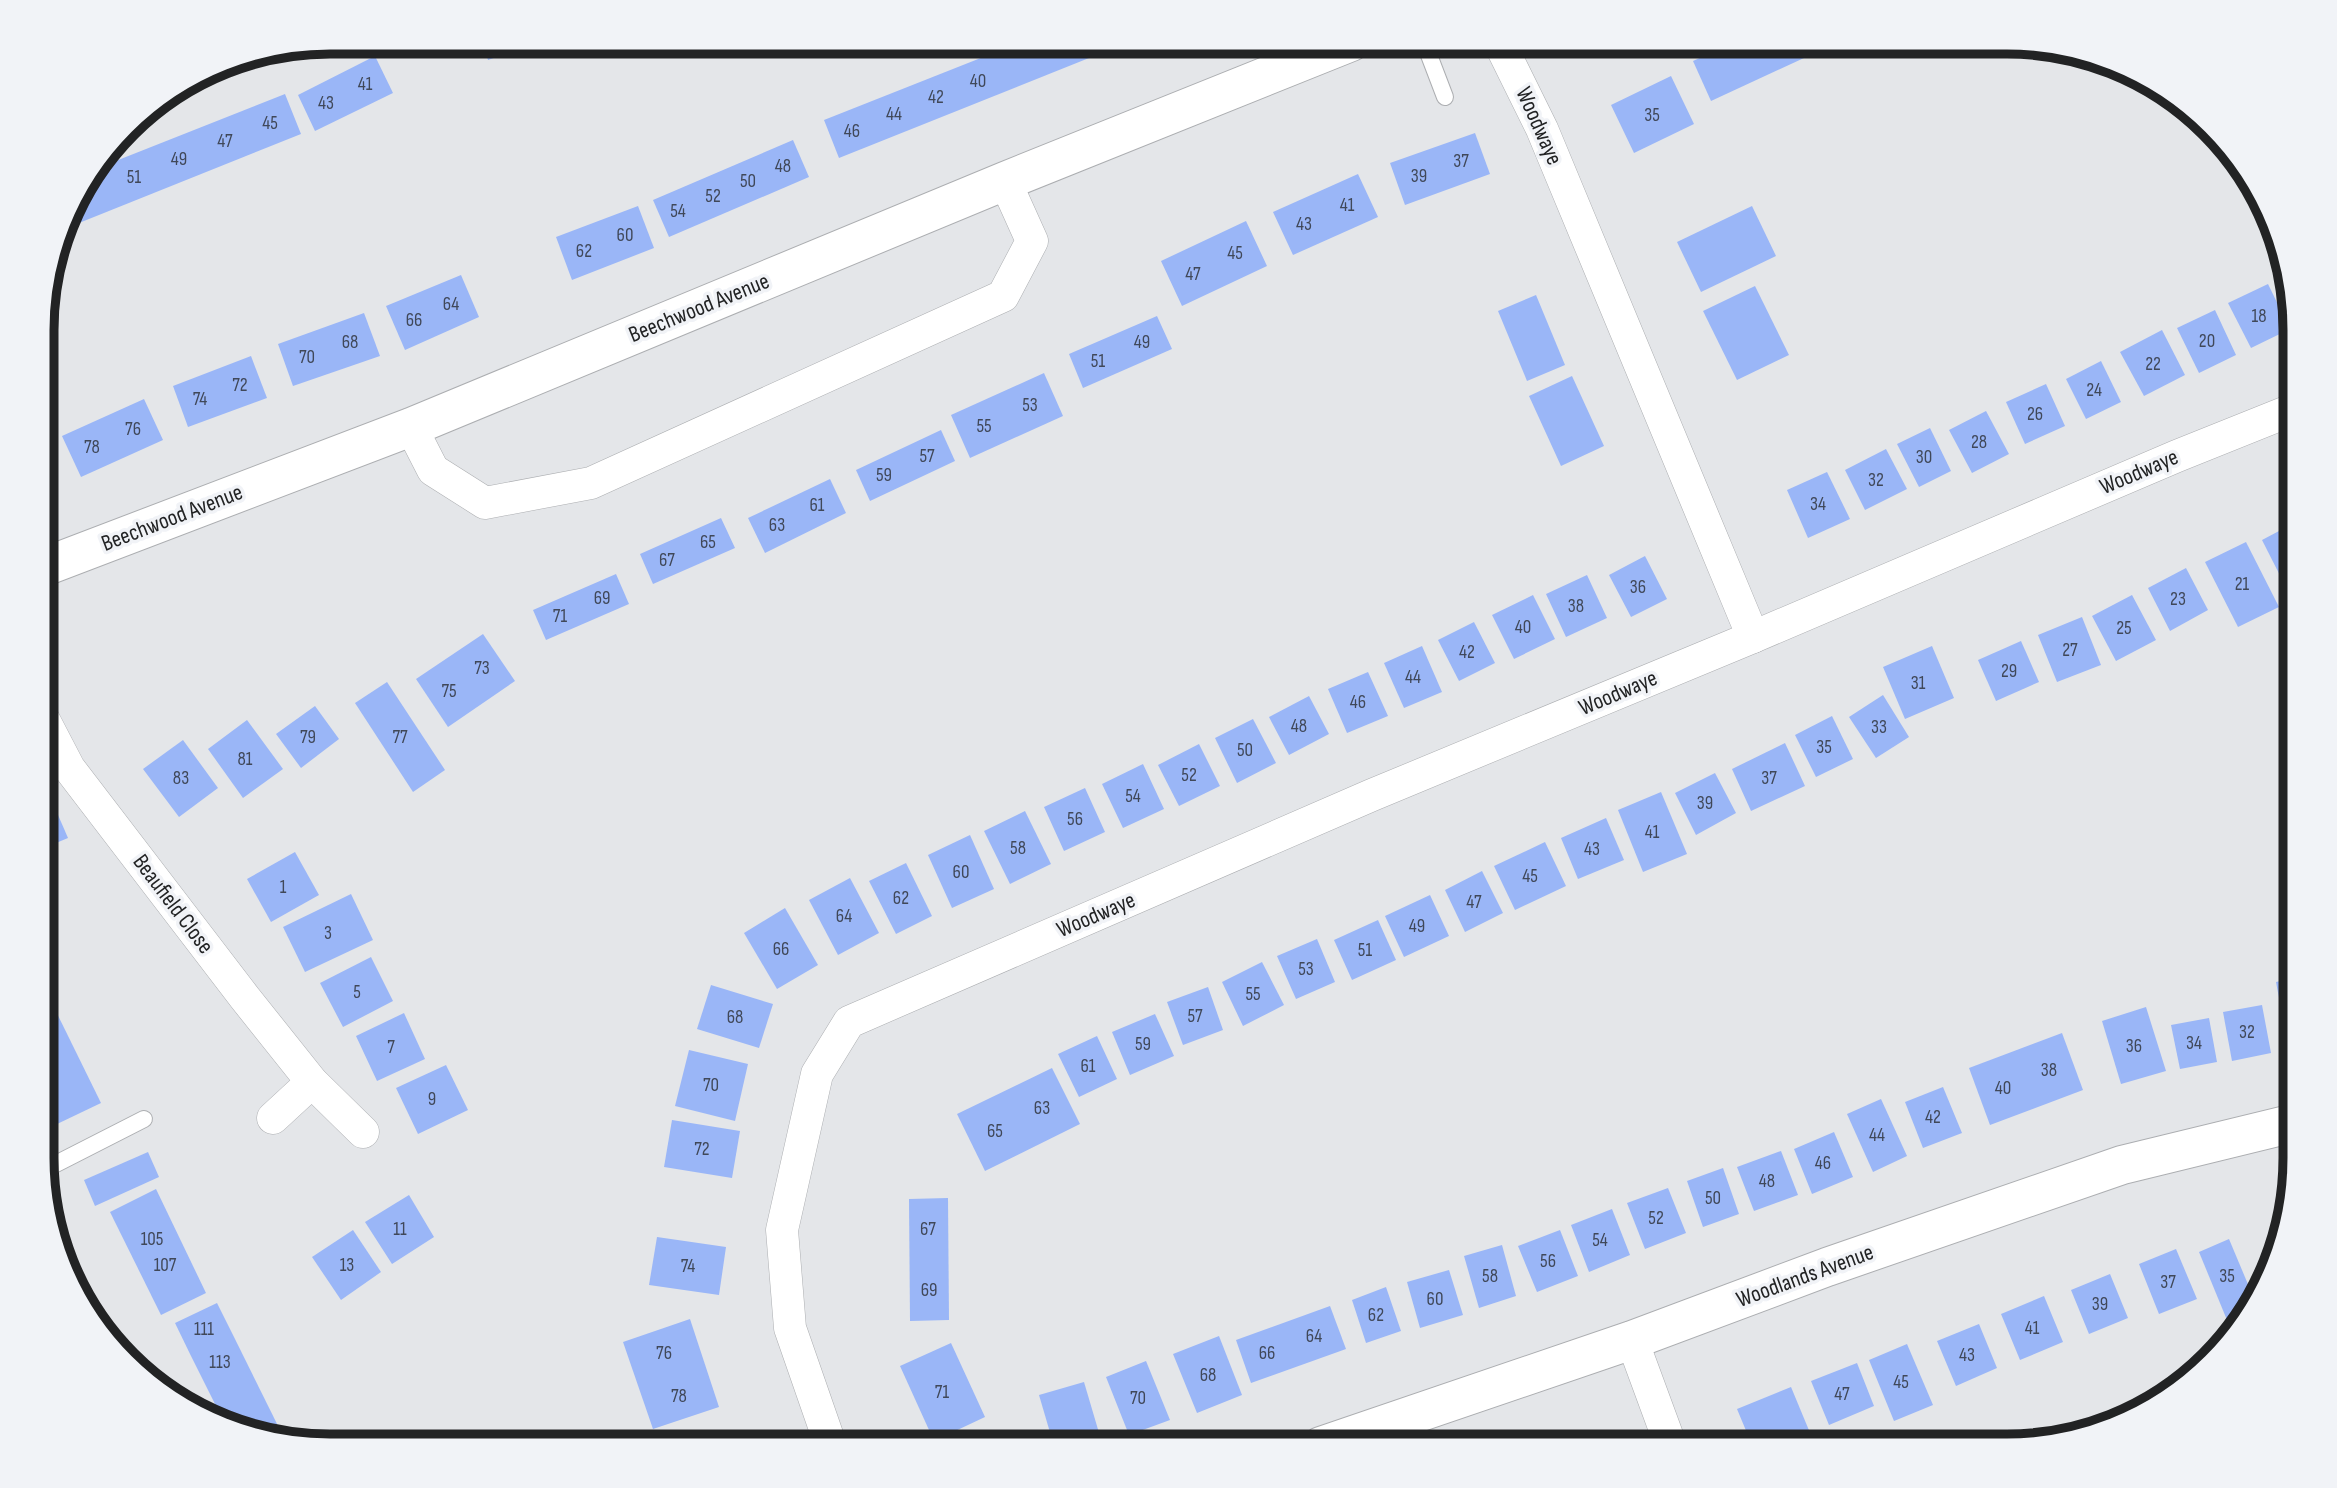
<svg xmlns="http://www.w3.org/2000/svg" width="2337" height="1488" viewBox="0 0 2337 1488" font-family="'Sofia Sans Condensed',sans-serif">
	<rect width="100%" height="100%" fill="#e4e6e9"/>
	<!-- building -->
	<g fill="#9ab6f7">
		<polygon points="482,42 539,42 488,60"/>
		<polygon points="1021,42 1129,42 839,158 824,120"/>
		<polygon points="1735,42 1797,42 1804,58 1711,101 1693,61"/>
		<polygon points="375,56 393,93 315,131 298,95"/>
		<polygon points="1671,76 1694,124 1634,153 1611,105"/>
		<polygon points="285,94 301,134 74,225 69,213 72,202 98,168"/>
		<polygon points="1475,133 1490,174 1405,205 1390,163"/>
		<polygon points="793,140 809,177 669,237 653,200"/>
		<polygon points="1358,174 1378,217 1293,255 1273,212"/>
		<polygon points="638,206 654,248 572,280 556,237"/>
		<polygon points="1752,206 1776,256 1701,292 1677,242"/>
		<polygon points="1246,221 1267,266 1182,306 1161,261"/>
		<polygon points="461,275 479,317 405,350 386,306"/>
		<polygon points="2268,284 2290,329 2251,348 2228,303"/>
		<polygon points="1755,286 1789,355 1737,380 1703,311"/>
		<polygon points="1536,295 1565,365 1527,381 1498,311"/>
		<polygon points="2215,310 2236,355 2199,373 2177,328"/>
		<polygon points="364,313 380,356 293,386 278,344"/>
		<polygon points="1157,316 1172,349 1083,388 1069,354"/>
		<polygon points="2162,330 2185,375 2144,396 2120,352"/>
		<polygon points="251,356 267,398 188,427 173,386"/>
		<polygon points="2101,361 2121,402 2086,419 2066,379"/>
		<polygon points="1044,373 1063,416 970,458 951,415"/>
		<polygon points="1572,376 1604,446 1561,466 1529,396"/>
		<polygon points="2046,384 2065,426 2025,444 2006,402"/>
		<polygon points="144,399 163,440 81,477 62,436"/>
		<polygon points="1986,411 2009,454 1972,473 1949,430"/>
		<polygon points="1930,428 1951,471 1919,487 1897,444"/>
		<polygon points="941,430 955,461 870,501 856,470"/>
		<polygon points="1886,449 1907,489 1865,510 1845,470"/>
		<polygon points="1827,472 1850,519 1808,538 1787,490"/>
		<polygon points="44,476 51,491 44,494"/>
		<polygon points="830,479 846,513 765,553 748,518"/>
		<polygon points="721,518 735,548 653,584 640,554"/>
		<polygon points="2294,523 2294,603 2262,540"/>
		<polygon points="2246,542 2279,607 2238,627 2205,562"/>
		<polygon points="1645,556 1667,599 1631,617 1609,575"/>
		<polygon points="2186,568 2208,610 2170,631 2148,588"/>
		<polygon points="616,574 629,604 546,640 533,610"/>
		<polygon points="1587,575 1607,618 1566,637 1546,594"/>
		<polygon points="1533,595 1555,639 1514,659 1492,615"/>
		<polygon points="2132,595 2156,640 2116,661 2092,616"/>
		<polygon points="2082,617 2101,665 2057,682 2038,635"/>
		<polygon points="1474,622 1495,663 1459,681 1438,640"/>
		<polygon points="483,634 515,681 448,727 416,679"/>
		<polygon points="2021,641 2039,682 1996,701 1978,660"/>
		<polygon points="1422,646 1442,692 1404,708 1384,663"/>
		<polygon points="1932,646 1954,698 1905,719 1883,667"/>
		<polygon points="1368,672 1388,716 1347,733 1328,689"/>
		<polygon points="387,682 445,770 413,792 355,703"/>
		<polygon points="1883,695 1909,737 1876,758 1849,717"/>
		<polygon points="1309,696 1329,734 1289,755 1269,717"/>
		<polygon points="315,706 339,739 301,768 276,734"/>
		<polygon points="1832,716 1853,759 1816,777 1795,735"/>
		<polygon points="1253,719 1276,763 1237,783 1215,738"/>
		<polygon points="247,720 283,769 243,798 208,749"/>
		<polygon points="183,740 218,788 179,817 143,769"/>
		<polygon points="1785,743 1805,786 1751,811 1732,769"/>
		<polygon points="1199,744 1220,786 1179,806 1158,765"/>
		<polygon points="1143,764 1164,809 1123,828 1102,784"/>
		<polygon points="1715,773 1736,813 1696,835 1675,793"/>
		<polygon points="1085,788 1105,832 1064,851 1044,807"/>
		<polygon points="1661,792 1687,854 1643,872 1618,810"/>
		<polygon points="52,801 68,838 44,848 44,804"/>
		<polygon points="1025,811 1051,864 1010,884 984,831"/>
		<polygon points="1606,818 1624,860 1578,879 1561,838"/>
		<polygon points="970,835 994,889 952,908 928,855"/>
		<polygon points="1545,842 1566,886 1515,910 1494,866"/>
		<polygon points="295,852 319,895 271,922 247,879"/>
		<polygon points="906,863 932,916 896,934 869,881"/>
		<polygon points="1482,871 1503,913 1465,932 1445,890"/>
		<polygon points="850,878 879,933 838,955 809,900"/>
		<polygon points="351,894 373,940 305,972 283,927"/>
		<polygon points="1430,895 1449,936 1404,957 1385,916"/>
		<polygon points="785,908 818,965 777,989 744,933"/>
		<polygon points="1378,920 1396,960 1352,980 1334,940"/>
		<polygon points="1317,939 1335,982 1296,999 1277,956"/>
		<polygon points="371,957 393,1001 343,1027 320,983"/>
		<polygon points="1262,962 1284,1005 1243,1026 1222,982"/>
		<polygon points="2294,978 2294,1043 2288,1045 2276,982"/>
		<polygon points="711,985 773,1004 759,1048 697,1029"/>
		<polygon points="44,987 101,1103 55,1125 44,1104"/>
		<polygon points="1208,987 1223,1030 1183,1045 1167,1002"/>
		<polygon points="2262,1005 2271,1053 2232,1061 2223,1012"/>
		<polygon points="2146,1007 2166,1071 2121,1084 2102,1021"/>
		<polygon points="404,1013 425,1059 377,1081 356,1036"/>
		<polygon points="1155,1014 1174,1056 1130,1075 1112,1032"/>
		<polygon points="2209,1018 2217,1062 2180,1069 2171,1025"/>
		<polygon points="2062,1033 2083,1090 1990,1125 1969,1068"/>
		<polygon points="1097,1036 1117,1079 1079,1097 1058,1054"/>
		<polygon points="689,1050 748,1064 735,1121 675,1106"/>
		<polygon points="446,1065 468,1110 418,1134 396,1088"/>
		<polygon points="1052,1068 1080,1124 985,1171 957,1114"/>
		<polygon points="1943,1087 1962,1133 1923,1148 1905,1102"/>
		<polygon points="1881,1099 1907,1156 1873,1172 1847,1114"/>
		<polygon points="672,1120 740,1131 732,1178 664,1167"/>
		<polygon points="1834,1132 1853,1177 1812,1194 1794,1149"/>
		<polygon points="1781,1151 1798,1195 1754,1211 1737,1167"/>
		<polygon points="148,1152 159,1177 95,1206 84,1180"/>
		<polygon points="1723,1168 1739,1214 1703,1227 1687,1181"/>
		<polygon points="1668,1188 1686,1233 1645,1249 1627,1203"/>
		<polygon points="156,1189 206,1293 161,1315 110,1212"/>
		<polygon points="409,1195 434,1237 392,1264 365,1222"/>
		<polygon points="948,1198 949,1320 910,1321 909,1199"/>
		<polygon points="1612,1209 1630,1255 1589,1272 1571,1225"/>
		<polygon points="353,1230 381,1272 341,1300 312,1257"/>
		<polygon points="1560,1230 1578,1276 1537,1292 1518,1246"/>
		<polygon points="2284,1230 2280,1250 2276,1258 2267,1237"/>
		<polygon points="657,1237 726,1247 719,1295 649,1285"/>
		<polygon points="2229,1239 2255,1301 2250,1310 2227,1320 2199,1252"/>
		<polygon points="1502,1245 1516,1296 1479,1308 1464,1256"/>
		<polygon points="2176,1249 2197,1299 2159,1314 2139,1264"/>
		<polygon points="1449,1270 1463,1315 1420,1328 1407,1282"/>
		<polygon points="2110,1274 2128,1318 2089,1334 2071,1290"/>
		<polygon points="1386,1287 1401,1331 1366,1343 1352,1300"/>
		<polygon points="2044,1296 2063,1342 2020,1360 2001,1314"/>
		<polygon points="217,1303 233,1335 285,1440 255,1436 224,1422 191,1356 175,1323"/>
		<polygon points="1330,1306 1346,1349 1251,1383 1236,1340"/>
		<polygon points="690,1319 719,1407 653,1429 623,1342"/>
		<polygon points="1979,1324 1997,1368 1956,1386 1937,1341"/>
		<polygon points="1219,1336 1242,1395 1197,1413 1173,1354"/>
		<polygon points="951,1343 985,1417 934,1441 900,1366"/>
		<polygon points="1907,1344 1933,1405 1894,1421 1869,1360"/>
		<polygon points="1146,1361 1170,1420 1129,1435 1106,1377"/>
		<polygon points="1857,1363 1874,1406 1829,1425 1811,1381"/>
		<polygon points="1084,1382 1102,1443 1093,1446 1054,1446 1039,1395"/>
		<polygon points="1791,1387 1813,1440 1800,1445 1752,1445 1737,1409"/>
		<polygon points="730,1434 734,1446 697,1446 697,1445"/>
		<polygon points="969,1437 992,1445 992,1446 966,1446"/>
	</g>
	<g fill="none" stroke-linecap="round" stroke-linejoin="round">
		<!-- lane casing -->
		<g stroke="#acaeb1" stroke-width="18">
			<g id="lane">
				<polyline points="1424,42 1445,97"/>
				<polyline points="44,1170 144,1119"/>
			</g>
		</g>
		<!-- street casing -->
		<g stroke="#acaeb1" stroke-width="33">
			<g id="street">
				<polyline points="1499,42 1542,129 1753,637"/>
				<polyline points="411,427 433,470 485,503 591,483 1003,296 1032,241 1005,181"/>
				<polyline points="44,720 69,768 245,998 312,1082 363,1132"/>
				<polyline points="273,1118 312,1082"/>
				<polyline points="1632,1340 1671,1446"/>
				<polyline points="831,1446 790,1328 782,1230 817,1074 849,1022 1372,795 1753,637 2177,456 2294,409"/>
			</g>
		</g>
		<!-- secondary casing -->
		<g stroke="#acaeb1" stroke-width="40">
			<g id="secondary">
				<polyline points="44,567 411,427 1005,181 1351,42"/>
				<polyline points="1321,1446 1632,1340 1827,1267 2122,1165 2294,1123"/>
			</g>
		</g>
		<!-- lane -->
		<use href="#lane" stroke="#fff" stroke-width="16"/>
		<!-- street -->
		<use href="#street" stroke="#fff" stroke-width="32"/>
		<!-- secondary -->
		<use href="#secondary" stroke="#fff" stroke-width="38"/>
	</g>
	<g text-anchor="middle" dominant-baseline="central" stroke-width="7" stroke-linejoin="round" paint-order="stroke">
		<!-- number labels -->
		<g font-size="19" fill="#404859">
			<text x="978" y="81">40</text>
			<text x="365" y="84">41</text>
			<text x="936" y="97">42</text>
			<text x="326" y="103">43</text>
			<text x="894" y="114">44</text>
			<text x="1652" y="115">35</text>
			<text x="270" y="123">45</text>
			<text x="852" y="131">46</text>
			<text x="225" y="141">47</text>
			<text x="179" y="159">49</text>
			<text x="1461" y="161">37</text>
			<text x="783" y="166">48</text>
			<text x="1419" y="176">39</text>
			<text x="134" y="177">51</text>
			<text x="748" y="181">50</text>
			<text x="713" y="196">52</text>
			<text x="1347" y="205">41</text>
			<text x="678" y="211">54</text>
			<text x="1304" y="224">43</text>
			<text x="625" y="235">60</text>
			<text x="584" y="251">62</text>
			<text x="1235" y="253">45</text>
			<text x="1193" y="274">47</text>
			<text x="451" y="304">64</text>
			<text x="2259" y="316">18</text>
			<text x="414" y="320">66</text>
			<text x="2207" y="341">20</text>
			<text x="350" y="342">68</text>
			<text x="1142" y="342">49</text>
			<text x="307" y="357">70</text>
			<text x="1098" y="361">51</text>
			<text x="2153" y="364">22</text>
			<text x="240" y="385">72</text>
			<text x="2094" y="390">24</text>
			<text x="200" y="399">74</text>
			<text x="1030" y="405">53</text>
			<text x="2035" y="414">26</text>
			<text x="984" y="426">55</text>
			<text x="133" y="429">76</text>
			<text x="1979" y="442">28</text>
			<text x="92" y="447">78</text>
			<text x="927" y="456">57</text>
			<text x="1924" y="457">30</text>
			<text x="884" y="475">59</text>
			<text x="1876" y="480">32</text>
			<text x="1818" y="504">34</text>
			<text x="817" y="505">61</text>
			<text x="777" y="525">63</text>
			<text x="708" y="542">65</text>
			<text x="667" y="560">67</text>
			<text x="2242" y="584">21</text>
			<text x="1638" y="587">36</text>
			<text x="602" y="598">69</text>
			<text x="2178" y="599">23</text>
			<text x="1576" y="606">38</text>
			<text x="560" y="616">71</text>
			<text x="1523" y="627">40</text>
			<text x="2124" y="628">25</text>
			<text x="2070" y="650">27</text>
			<text x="1467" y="652">42</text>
			<text x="482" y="668">73</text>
			<text x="2009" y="671">29</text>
			<text x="1413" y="677">44</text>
			<text x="1918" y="683">31</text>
			<text x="449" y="691">75</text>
			<text x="1358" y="702">46</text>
			<text x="1299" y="726">48</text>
			<text x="1879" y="727">33</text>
			<text x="308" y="737">79</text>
			<text x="400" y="737">77</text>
			<text x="1824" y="747">35</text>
			<text x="1245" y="750">50</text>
			<text x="245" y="759">81</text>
			<text x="1189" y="775">52</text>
			<text x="181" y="778">83</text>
			<text x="1769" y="778">37</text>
			<text x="1133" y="796">54</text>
			<text x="1705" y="803">39</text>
			<text x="1075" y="819">56</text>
			<text x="1652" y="832">41</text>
			<text x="1018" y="848">58</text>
			<text x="1592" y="849">43</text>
			<text x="961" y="872">60</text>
			<text x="1530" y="876">45</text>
			<text x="283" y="887">1</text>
			<text x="901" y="898">62</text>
			<text x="1474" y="902">47</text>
			<text x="844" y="916">64</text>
			<text x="1417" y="926">49</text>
			<text x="328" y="933">3</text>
			<text x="781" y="949">66</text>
			<text x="1365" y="950">51</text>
			<text x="1306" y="969">53</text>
			<text x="357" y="992">5</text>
			<text x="1253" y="994">55</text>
			<text x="1195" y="1016">57</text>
			<text x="735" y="1017">68</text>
			<text x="2247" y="1032">32</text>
			<text x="2194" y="1043">34</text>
			<text x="1143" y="1044">59</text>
			<text x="2134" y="1046">36</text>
			<text x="391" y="1047">7</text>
			<text x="1088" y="1066">61</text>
			<text x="2049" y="1070">38</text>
			<text x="711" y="1085">70</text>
			<text x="2003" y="1088">40</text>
			<text x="432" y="1099">9</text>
			<text x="1042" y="1108">63</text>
			<text x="1933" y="1117">42</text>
			<text x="995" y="1131">65</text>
			<text x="1877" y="1135">44</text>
			<text x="702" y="1149">72</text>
			<text x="1823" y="1163">46</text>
			<text x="1767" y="1181">48</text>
			<text x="1713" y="1198">50</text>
			<text x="1656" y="1218">52</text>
			<text x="400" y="1229">11</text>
			<text x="928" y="1229">67</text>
			<text x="152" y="1239">105</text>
			<text x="1600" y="1240">54</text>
			<text x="1548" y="1261">56</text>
			<text x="165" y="1265">107</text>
			<text x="347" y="1265">13</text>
			<text x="688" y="1266">74</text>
			<text x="1490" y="1276">58</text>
			<text x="2227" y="1276">35</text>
			<text x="2168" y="1282">37</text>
			<text x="929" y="1290">69</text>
			<text x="1435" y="1299">60</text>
			<text x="2100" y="1304">39</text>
			<text x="1376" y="1315">62</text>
			<text x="2032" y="1328">41</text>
			<text x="204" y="1329">111</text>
			<text x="1314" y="1336">64</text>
			<text x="664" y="1353">76</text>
			<text x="1267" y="1353">66</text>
			<text x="1967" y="1355">43</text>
			<text x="220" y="1362">113</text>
			<text x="1208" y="1375">68</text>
			<text x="1901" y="1382">45</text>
			<text x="942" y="1392">71</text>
			<text x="1842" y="1394">47</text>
			<text x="679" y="1396">78</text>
			<text x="1138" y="1398">70</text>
		</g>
		<!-- street labels -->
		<g font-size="23" fill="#222324" stroke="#f1f3f7">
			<text transform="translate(1539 126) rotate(66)">Woodwaye</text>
			<text transform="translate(699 308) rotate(-22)">Beechwood Avenue</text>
			<text transform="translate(2139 472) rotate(-23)">Woodwaye</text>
			<text transform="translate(172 518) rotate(-21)">Beechwood Avenue</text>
			<text transform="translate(1618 693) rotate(-23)">Woodwaye</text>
			<text transform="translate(173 904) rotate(53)">Beaufield Close</text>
			<text transform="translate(1096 915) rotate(-23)">Woodwaye</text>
			<text transform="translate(1805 1276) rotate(-20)">Woodlands Avenue</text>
		</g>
	</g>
	<!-- crop -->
	<path d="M0 0H2337V1488H0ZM330 54H2007A276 276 0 0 1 2283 330V1158A276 276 0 0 1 2007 1434H330A276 276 0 0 1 54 1158V330A276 276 0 0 1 330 54Z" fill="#f1f3f7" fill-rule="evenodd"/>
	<path fill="none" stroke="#222324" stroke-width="9" d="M330 54H2007A276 276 0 0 1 2283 330V1158A276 276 0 0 1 2007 1434H330A276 276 0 0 1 54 1158V330A276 276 0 0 1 330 54Z"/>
</svg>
